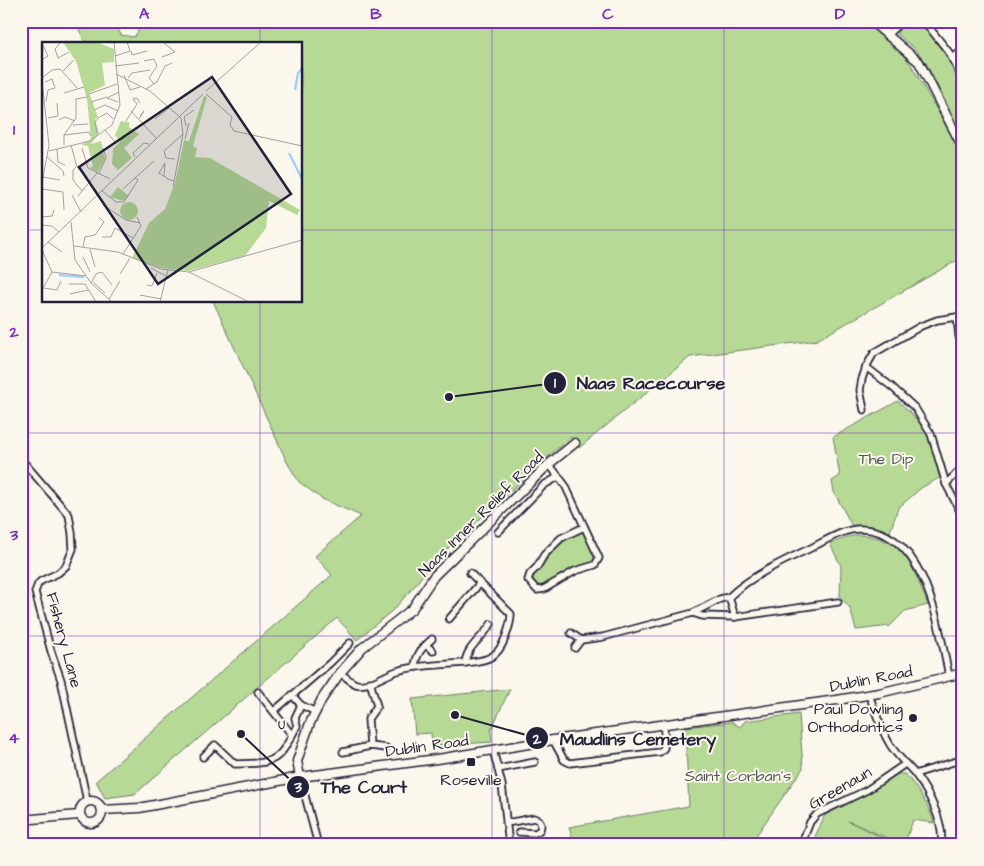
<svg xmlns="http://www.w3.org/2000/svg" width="984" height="866" viewBox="0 0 984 866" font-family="'Architects Daughter',sans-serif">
	<rect width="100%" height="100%" fill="#fbf7ec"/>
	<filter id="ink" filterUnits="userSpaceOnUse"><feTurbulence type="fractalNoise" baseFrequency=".02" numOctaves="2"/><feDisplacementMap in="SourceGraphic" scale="10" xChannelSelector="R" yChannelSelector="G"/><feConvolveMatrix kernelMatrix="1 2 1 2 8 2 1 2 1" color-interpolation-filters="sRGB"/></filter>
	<g filter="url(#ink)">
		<!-- green -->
		<g fill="#b6da95" stroke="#6c7e68">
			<polygon points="75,21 114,21 121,35 134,37 145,21 864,21 901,52 912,66 963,156 963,257 817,340 690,357 579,448 571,437 551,454 432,563 412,589 394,609 357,640 337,618 135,794 105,798 96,781 332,575 315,556 361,516 322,499 299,482 287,462 213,301 301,301 301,44 86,44"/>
			<path d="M909 21H916C935 37 952 61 959 84 961 90 960 95 963 100V137L925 61 915 49 897 34 900 27Z"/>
			<polygon points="898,401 911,413 929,435 941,477 921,488 898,508 890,532 866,526 852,526 834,492 832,481 840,476 833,437"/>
			<path d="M583 532 597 559V562C587 565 578 568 569 572 559 576 548 586 539 588L532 581C533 575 538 572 541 568 551 552 565 537 583 532Z"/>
			<path d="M857 535C906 536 912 567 928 605L905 611 890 626 856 630 850 608 840 597 841 566 830 544 848 537Z"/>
			<polygon points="510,689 491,730 492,742 432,746 431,733 415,734 412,699"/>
			<polygon points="799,714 803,768 753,840 717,845 575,845 569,827 689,806 685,727 732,722 740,727 745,721"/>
			<path d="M896 774H905C915 784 931 809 934 823L913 820 904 845H903L848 821 898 845H811L825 815 867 794Z"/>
		</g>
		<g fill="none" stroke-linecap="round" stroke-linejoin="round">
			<!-- street casing -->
			<g stroke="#22223b" stroke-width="9">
				<g id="street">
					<polyline points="924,21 948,51 963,80"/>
					<polyline points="887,35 902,21"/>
					<polyline points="953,58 963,50"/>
					<polyline points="957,317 959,337 963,344"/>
					<polyline points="866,367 892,387 915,408 931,434 946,484 963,517"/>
					<polyline points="864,410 860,390 862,379 866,367 874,353 921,326 937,320 963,316"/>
					<polyline points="21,459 69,515 72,533 73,549 66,566 58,573 41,581 38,584 35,592 51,651 61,680 87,801"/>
					<polyline points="549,464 565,485 599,558 595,565 575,571 544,589 537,590 528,580 530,574 537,567 544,555 561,538 584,527"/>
					<polyline points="946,484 963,467"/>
					<polyline points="498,532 544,485 558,477"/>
					<path d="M838 602 735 617 729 597C749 577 785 560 811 548 825 541 843 529 860 529 926 529 939 628 949 676"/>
					<polyline points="693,613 720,599 729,597"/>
					<polyline points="449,619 480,583"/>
					<polyline points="571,633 581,640 575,648"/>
					<polyline points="581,640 603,637 693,613 702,616 735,617"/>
					<polyline points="426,645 433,651"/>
					<path d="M465 663C467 646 482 639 491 624"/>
					<path d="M415 667C416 654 422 648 432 639"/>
					<path d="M340 673C345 676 351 682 356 684 370 687 384 675 397 671 423 663 452 666 478 661 485 660 492 658 497 652 504 645 511 624 511 614L470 573"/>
					<polyline points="258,692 292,735"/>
					<polyline points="292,695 301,705 316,712"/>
					<path d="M869 695C875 710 880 727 888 741 895 755 906 763 915 774 928 791 945 823 941 845"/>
					<polyline points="274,711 330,663 350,643"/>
					<polyline points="553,740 564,760 570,763 660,752 664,748 664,725"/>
					<polyline points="370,746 368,719 377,706 370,682"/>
					<polyline points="493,750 502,785 509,845"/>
					<polyline points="343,752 370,746 386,748"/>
					<path d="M203 757 215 745 235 764C277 763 278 762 297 726L295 718 301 705"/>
					<polyline points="498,769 535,762"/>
					<polyline points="915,774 963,759"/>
					<polyline points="300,777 318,845"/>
					<polyline points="506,823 534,818 539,820 541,825 540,830 535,833 519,832"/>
					<polyline points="381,845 386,843 408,845"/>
					<polyline points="801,845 810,822 817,814 867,790 905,764"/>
				</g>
			</g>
			<!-- secondary casing -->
			<g stroke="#22223b" stroke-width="11">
				<g id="secondary">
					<polyline points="871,21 919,62 963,148"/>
					<polyline points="300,777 297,761 310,723 322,699 340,673 362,648 412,609 434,576 549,464 575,443"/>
					<circle cx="91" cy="812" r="11"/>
					<polyline points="102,810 139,808 300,777 444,758 553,740 837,700 879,693 963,673"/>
					<polyline points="21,820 79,815"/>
				</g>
			</g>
			<!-- street -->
			<use href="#street" stroke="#fbf7ec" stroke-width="5.5"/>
			<!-- secondary -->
			<use href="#secondary" stroke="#fbf7ec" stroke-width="8"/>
		</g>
	</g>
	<!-- grid -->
	<path fill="none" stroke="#7b2cbf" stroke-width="1" stroke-opacity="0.55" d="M260 21V44M492 21V845M724 21V845M21 230H44M301 230H963M260 301V845M21 433H963M21 636H963"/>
	<!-- markers -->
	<g fill="#22223b" stroke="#fbf7ec" stroke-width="2">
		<circle cx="913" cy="718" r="5"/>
		<rect x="466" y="757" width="10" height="10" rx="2.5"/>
	</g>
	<g text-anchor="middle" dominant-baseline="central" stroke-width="4" stroke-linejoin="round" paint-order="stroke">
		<!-- park labels -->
		<g font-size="16" fill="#4e5956" stroke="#fbf7ec">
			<text x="886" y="459">The Dip</text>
			<text x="738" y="776">Saint Corban's</text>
		</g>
		<!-- street labels -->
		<g font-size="16" fill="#22223b" stroke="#fbf7ec">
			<text transform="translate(481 514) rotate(-45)">Naas Inner Relief Road</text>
			<text transform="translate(64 640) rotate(75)">Fishery Lane</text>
			<text transform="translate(871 679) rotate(-11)">Dublin Road</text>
			<text transform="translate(280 724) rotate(-75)">c</text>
			<text transform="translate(427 746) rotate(-8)">Dublin Road</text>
			<text transform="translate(840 788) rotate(-30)">Greenaun</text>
		</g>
		<!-- poi labels -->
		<g font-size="16" fill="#22223b" stroke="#fbf7ec" text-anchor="end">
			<text x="903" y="709">Paul Dowling<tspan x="903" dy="18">Orthodontics</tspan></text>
			<text x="471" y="780" text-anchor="middle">Roseville</text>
		</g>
	</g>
	<!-- overview -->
	<g transform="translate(42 42)">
		<rect width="260" height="260" fill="#fbf7ec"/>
		<path d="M21 0H54L72 7V20L60 21 63 43 47 51 56 75 53 77 57 91 49 102 59 99 63 117 56 130 48 126 51 124 46 104 39 103 49 97 45 57 34 19ZM162 54 165 55 151 104 155 106 153 115 168 116 258 168 255 173 227 159 224 186 203 214 146 229 119 226 90 216 107 181 123 167 133 141 142 98 147 99ZM79 79 87 80V85L97 92 82 106 90 116 76 128 70 122 71 107 78 100 73 93ZM76 145 87 154 81 159 68 155ZM78 169a9 9 0 1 1 18 0a9 9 0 1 1-18 0Z" fill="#b6da95"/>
		<path fill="none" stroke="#a1d0fd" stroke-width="2.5" d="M253 48 256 31 260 27M247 111 260 137M17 233 42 235"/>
		<path fill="none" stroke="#a4a2a5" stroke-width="1" d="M19 0 13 7 16 16 27 10M0 1 6 14 1 17M89 9 90 13 105 9M73 14 88 9 85 0M120 15 133 10 122 1M102 19 112 17 115 24 107 36 112 42M73 24 97 21M21 29 32 18M74 32 108 49 139 76 141 92 131 145M82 33 88 48 98 45M0 36 10 28 18 27 36 47M86 36 90 31 108 28M0 39 7 103 0 141M3 40 10 37 13 46 6 48 4 59M104 47 115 40 123 24 130 21M164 49 219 0M22 51 42 45M47 52 75 42M164 52 190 75 188 83 192 89 260 104M49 60 65 55M76 60 65 56 77 50M52 68 63 63 76 69M89 69 114 96M6 76 16 74 15 61M97 77 102 69 98 74M113 77 127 66M17 78 23 75 33 79M84 79 95 62 91 57 95 56 98 61M31 83 46 82M144 84 142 75 152 68M63 88 73 100M55 91 53 80 56 76 65 71 71 77M22 93 47 90 49 94M143 97 147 81M22 103V93L34 76V57L45 55M29 103 35 125 48 140M40 106 46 126 68 137M15 107 16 120 23 123M7 109 48 99 70 83 78 63 72 0M5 115 21 129 22 134M93 115 91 111 102 101 107 102M133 117 124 116 122 109 141 92M34 125 31 128V138L40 149M57 131 64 116 61 106M122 134 123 121 117 131 128 138 132 139M1 135 18 138M93 136 112 119M0 147 21 150 22 168M59 148 74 160H82L96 138 93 136 81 147M30 153 39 170M36 154 55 131M61 163 84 178 98 181M0 175 10 174 12 168M29 180 33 218 49 241 70 260M0 183 10 184 17 190M60 195H69L73 186 91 196M6 200 20 210M32 204 76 210 119 227 147 230 260 198M41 205 43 195 53 193 62 180 57 175M0 206 161 52M48 207 53 225M0 208 10 230 44 234M81 212 99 184 95 175M41 215 48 230M109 226 124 234M147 230 207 260M78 232 88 216M51 240 63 251M49 241 54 232 60 230 70 243M27 242H43L54 260M105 243 110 244 115 231M2 246 15 248 19 239M0 248 10 230M28 252 46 248M98 253 119 257M67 257 78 239M118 260 126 228"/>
		<path fill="#22223b" fill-opacity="0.15" stroke="#22223b" stroke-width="2.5" d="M170 35 249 152 116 242 37 125Z"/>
		<rect width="260" height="260" fill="none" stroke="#22223b" stroke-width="2.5"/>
	</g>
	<!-- callouts -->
	<path fill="none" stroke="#22223b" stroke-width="2" d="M449 397L555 383M455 715L537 738M241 734L298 787"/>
	<g fill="#22223b" stroke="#fbf7ec" stroke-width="2">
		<circle cx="449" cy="397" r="5"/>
		<circle cx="455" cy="715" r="5"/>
		<circle cx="241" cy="734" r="5"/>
		<circle cx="555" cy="383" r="12"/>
		<circle cx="537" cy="738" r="12"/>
		<circle cx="298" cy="787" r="12"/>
	</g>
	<g font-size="15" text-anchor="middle" font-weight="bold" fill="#fff">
		<text x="555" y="388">1</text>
		<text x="537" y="744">2</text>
		<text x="298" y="792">3</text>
	</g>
	<g font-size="18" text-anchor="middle" font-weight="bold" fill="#22223b" stroke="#fbf7ec" stroke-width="4" stroke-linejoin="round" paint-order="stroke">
		<text x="651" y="389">Naas Racecourse</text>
		<text x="638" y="745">Maudlins Cemetery</text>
		<text x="364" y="793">The Court</text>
	</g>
	<!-- margin -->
	<rect width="984" height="866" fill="none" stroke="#fbf7ec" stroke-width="55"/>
	<rect x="28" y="28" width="928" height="810" fill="none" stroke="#7b2cbf" stroke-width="2"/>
	<g font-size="16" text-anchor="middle" font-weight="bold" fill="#7b2cbf">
		<text x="144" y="19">A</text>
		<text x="376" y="19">B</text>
		<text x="608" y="19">C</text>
		<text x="840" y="19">D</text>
		<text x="14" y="135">1</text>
		<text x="14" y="337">2</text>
		<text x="14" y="540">3</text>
		<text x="14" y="743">4</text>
	</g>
</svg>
